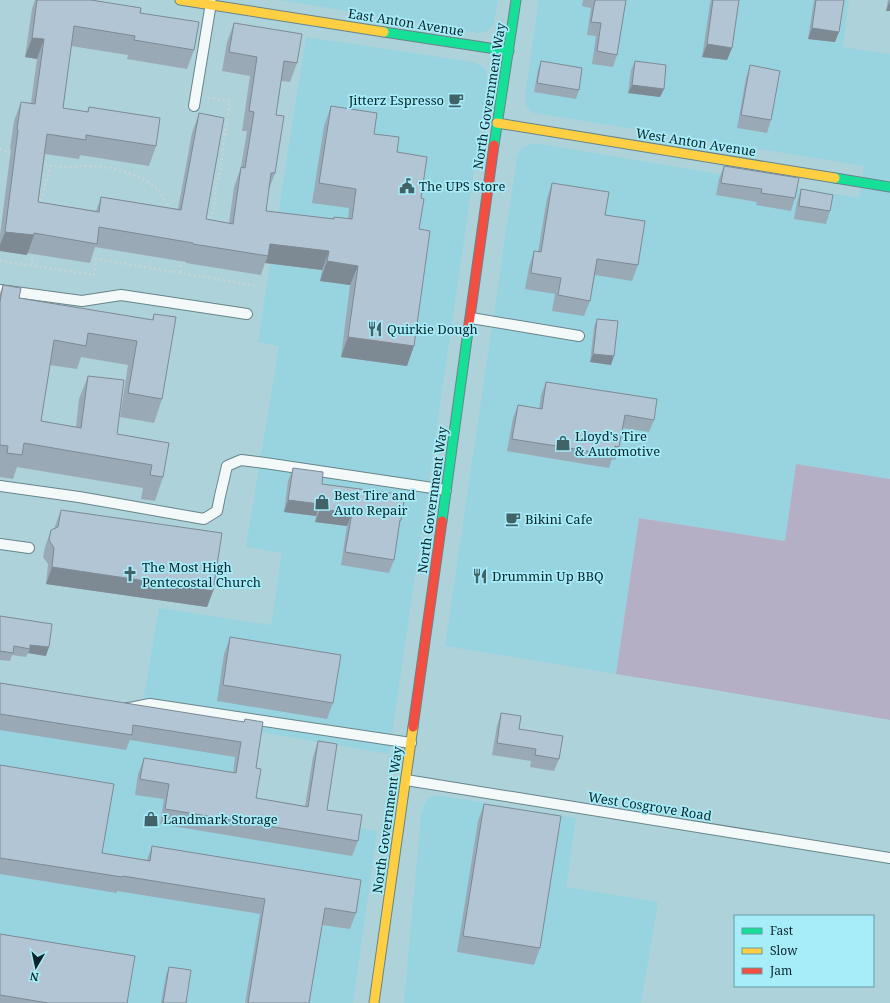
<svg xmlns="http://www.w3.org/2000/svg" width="890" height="1003" viewBox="0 0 890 1003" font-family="'Noto Serif',serif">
	<rect width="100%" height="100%" fill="#add2d9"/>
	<!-- built -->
	<g fill="#98d4e0">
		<polygon points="280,0 498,0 493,26 487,31 479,33"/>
		<polygon points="539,0 849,0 843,47 890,54 890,479 796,464 785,541 639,518 616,674 445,646 517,157 520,149 530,144 541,144 859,198 864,166 534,113 530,111 526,105 525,95"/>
		<polygon points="306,37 473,62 482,66 486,72 487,82 389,754 240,729 227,806 377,831 353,1003 0,1003 0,692 141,714 159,608 271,625 282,553 246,547 279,346 258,342"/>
		<polygon points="437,795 576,818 566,887 658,902 641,1003 404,1003 421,815 424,805 428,798"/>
	</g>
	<!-- green -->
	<polygon fill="#b5afc6" points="796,464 890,479 890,720 715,690 616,674 639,518 785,541"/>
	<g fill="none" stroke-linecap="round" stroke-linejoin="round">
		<!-- lane casing -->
		<g stroke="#66858a" stroke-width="12">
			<g id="lane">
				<polyline points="194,106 211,3"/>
				<polyline points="0,290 82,301 121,295 247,314"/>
				<polyline points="471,318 579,336"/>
				<polyline points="0,486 79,497 204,519 217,511 220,496 227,466 241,460 265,463 446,490"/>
				<polyline points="0,544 29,548"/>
				<path d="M127 708C134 708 142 705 150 704L411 743"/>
				<polyline points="406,780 890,858"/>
			</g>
		</g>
		<!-- fast casing -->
		<g stroke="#66858a" stroke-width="11">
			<g id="fast">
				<polyline points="384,32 509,51"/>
				<polyline points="494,145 516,0"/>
				<polyline points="835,178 890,187"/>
				<polyline points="442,521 468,331"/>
			</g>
		</g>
		<!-- slow casing -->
		<g stroke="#66858a" stroke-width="11">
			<g id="slow">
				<polyline points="180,0 384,32"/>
				<polyline points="497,123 835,178"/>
				<polyline points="374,1003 413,727"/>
			</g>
		</g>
		<!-- jam casing -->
		<g stroke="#66858a" stroke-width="11">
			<g id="jam">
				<polyline points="468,331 494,145"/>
				<polyline points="413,727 442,521"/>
			</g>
		</g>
		<!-- path -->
		<g stroke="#c7d4d6" stroke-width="2.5" stroke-dasharray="2 3" stroke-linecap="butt">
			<polyline points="0,149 13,154"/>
			<polyline points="40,163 51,166 61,167 84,166 105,167 119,170 134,175 149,182 160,191 169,209"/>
			<polyline points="39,205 51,166"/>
			<polyline points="205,221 210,217 212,213 214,208 216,186 221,169 224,139 230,101 209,98 209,97"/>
			<polyline points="32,252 32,265"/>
			<polyline points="0,261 94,275 96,259 258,286"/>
			<polyline points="180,272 182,259"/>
		</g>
		<!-- lane -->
		<use href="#lane" stroke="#f3f8f9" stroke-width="10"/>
		<!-- fast -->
		<use href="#fast" stroke="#16e098" stroke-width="9"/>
		<!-- slow -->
		<use href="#slow" stroke="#ffcf43" stroke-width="9"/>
		<!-- jam -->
		<use href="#jam" stroke="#f24e42" stroke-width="9"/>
	</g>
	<!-- wall -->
	<g fill="#99a9b6">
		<polygon points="35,0 91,0 140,13 194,50 187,69 127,59 128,55 71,46 63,108 87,112 89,107 156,146 149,166 80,155 79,159 45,154 38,202 96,211 101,197 178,209 192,133 199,113 206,219 229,223 234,187 241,167 247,131 242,131 250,76 222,71 227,42 234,23 297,63 290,82 281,81 276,115 275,173 268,192 266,211 333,219 334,217 348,219 349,208 312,203 324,126 331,106 374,134 397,152 421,198 419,229 407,366 341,357 350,285 320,281 322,270 265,263 261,275 186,263 186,262 95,247 90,263 27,253 27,255 0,251 0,235 11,149 10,149 14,121 21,102 31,103 37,59 25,57 32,9"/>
		<polygon points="583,0 626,0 617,55 613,67 592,64 596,36 587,35 591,8 582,6"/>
		<polygon points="711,0 739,0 732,48 727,60 702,57 710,4"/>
		<polygon points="814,0 844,0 835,42 808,39"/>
		<polygon points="888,0 890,0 890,11 886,11"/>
		<polygon points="541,61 579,90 576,99 534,92 538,70"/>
		<polygon points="635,61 664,89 660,97 628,93 631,70"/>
		<polygon points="750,65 771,120 767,133 737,128 746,78"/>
		<polygon points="724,166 795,198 791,211 756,205 757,202 716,195 719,179"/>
		<polygon points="552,183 605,215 638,265 632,281 595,275 590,301 584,316 552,311 555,294 525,289 529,267 534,251 538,252 547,198"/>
		<polygon points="801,189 830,211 826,224 794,219 797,202"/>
		<polygon points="3,285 19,298 152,320 154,314 162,399 154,423 120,417 128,365 81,357 77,369 50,365 41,421 76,427 79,399 88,376 117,434 169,443 163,477 155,501 141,499 143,488 17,467 13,479 0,477 0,293"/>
		<polygon points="597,319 611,365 590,362 594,327"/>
		<polygon points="546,382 654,420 649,432 623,428 619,447 615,460 612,459 609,468 507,451 513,418 518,405 539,409 541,395"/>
		<polygon points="293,468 322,484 401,520 399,526 394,560 389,573 341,565 347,526 315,522 316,516 284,512 288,481"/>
		<polygon points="61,510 213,591 207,607 46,584 48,564 43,557 45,547 51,530 54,529"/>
		<polygon points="0,616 46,656 28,653 26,657 12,655 10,661 0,660"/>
		<polygon points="230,637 333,703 327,719 217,701 224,654"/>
		<polygon points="0,683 243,722 245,719 256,768 256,798 305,806 313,757 318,741 327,810 358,841 352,856 160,824 164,799 135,795 138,774 144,758 233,773 235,757 130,740 126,750 0,730"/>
		<polygon points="501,713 519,729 559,759 554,771 530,767 531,761 492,755 497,726"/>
		<polygon points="0,765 102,853 147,860 152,846 356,913 350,929 322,925 309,1003 245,1003 260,914 117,891 117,893 0,874"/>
		<polygon points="484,804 540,948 534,965 457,952 478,821"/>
		<polygon points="0,934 127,1003 0,1003"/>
		<polygon points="169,967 186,1003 161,1003 166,975"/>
	</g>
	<!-- shaded-wall -->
	<g fill="#7d8a94">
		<polygon points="890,0 890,11 886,11"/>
		<polygon points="812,28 839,32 835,42 808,39"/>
		<polygon points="32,38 44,39 37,59 25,57"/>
		<polygon points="707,44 732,48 727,60 702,57"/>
		<polygon points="632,85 664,89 660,97 628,93"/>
		<polygon points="5,232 34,235 27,255 0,251 0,245"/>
		<polygon points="270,244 329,251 322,270 265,263 268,256"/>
		<polygon points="327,261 358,266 350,285 320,281"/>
		<polygon points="348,337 414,346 407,366 341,357"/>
		<polygon points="593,354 614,356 611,365 590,362"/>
		<polygon points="288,500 320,504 316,516 284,512"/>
		<polygon points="320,509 352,513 347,526 315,522"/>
		<polygon points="52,567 213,591 207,607 46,584"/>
		<polygon points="30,645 49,647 46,656 28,653 30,649"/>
	</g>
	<!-- building -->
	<g fill="#b2c5d4" stroke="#7d8a94">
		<polygon points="37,0 91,0 141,8 140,13 199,22 194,50 134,40 135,36 74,26 63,108 88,112 89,107 160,118 156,146 86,135 86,140 47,134 38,202 99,212 101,197 181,210 199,113 224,118 206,219 233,224 241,167 245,168 254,112 249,111 257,57 229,52 234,23 302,34 297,63 284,61 276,115 284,116 275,173 271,173 266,211 334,219 334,217 352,219 356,189 319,183 331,106 377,113 374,134 399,137 397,152 427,157 421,198 424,199 419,229 430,231 414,346 348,337 358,266 327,261 329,251 270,244 268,256 193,244 193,243 99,227 97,244 34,233 34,235 5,232 18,130 17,129 21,102 35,104 44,39 32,38"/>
		<polygon points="595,0 626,0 617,55 597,51 601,23 591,22"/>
		<polygon points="713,0 739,0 732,48 707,44"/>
		<polygon points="816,0 844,0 839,32 812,28"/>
		<polygon points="541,61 582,68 579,90 537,83"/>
		<polygon points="635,61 666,65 664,89 632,85"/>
		<polygon points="750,65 780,71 771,120 741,115"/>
		<polygon points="724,166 799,178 795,198 761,193 762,189 721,183"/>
		<polygon points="552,183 609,192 605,215 645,221 638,265 597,259 590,301 558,295 561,278 531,273 534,251 541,252"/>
		<polygon points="801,189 833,195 830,211 799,206"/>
		<polygon points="3,285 21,288 19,298 153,320 154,314 176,317 162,399 128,393 137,341 88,333 86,346 54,340 41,421 81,428 88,376 124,380 117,434 169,443 163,477 150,475 152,465 24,443 22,455 7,453 8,446 0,445 0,302"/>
		<polygon points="597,319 618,321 614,356 593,354"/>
		<polygon points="546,382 657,399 654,420 625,415 619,447 615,446 613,455 512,439 518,405 542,409"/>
		<polygon points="293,468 323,472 322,484 405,495 401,520 400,520 394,560 345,552 352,513 320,509 320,504 288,500"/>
		<polygon points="61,510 222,533 213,591 52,567 54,548 49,540 51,530 58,527"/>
		<polygon points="0,616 52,624 49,647 30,645 30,649 14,646 13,653 0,651"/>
		<polygon points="230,637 341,655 333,703 223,685"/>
		<polygon points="0,683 244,722 245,719 263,722 256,768 261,769 256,798 308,807 318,741 337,744 327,810 362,815 358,841 165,809 169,784 140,779 144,758 236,773 241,742 133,725 132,735 0,714"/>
		<polygon points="501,713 521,716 519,729 563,736 559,759 535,755 536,749 497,743"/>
		<polygon points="0,765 114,784 102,853 150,861 152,846 361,880 356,913 325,908 309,1003 248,1003 265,899 123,876 122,877 0,858"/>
		<polygon points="484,804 561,816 540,948 463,936"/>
		<polygon points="0,934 135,956 127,1003 48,1003 0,995"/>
		<polygon points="169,967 191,970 186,1003 163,1003"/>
	</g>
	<!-- icons -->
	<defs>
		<g id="cafe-bare" transform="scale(1.2)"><path d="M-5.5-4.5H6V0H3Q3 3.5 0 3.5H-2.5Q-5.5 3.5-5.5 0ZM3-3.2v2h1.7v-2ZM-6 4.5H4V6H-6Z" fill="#416267" stroke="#a7ecf9" stroke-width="2.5" paint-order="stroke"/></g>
		<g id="civic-bare" transform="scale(1.2)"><path d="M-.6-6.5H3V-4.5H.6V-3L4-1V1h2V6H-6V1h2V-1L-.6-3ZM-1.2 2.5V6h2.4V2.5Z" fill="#416267" stroke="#a7ecf9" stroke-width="2.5" paint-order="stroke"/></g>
		<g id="restaurant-bare" transform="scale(1.2)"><path d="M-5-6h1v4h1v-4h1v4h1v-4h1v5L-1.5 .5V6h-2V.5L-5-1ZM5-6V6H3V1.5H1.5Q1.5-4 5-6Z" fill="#416267" stroke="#a7ecf9" stroke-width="2.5" paint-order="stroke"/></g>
		<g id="shop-bare" transform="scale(1.2)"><path d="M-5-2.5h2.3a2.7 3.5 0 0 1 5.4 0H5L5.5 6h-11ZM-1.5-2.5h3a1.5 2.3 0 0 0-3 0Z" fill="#416267" stroke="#a7ecf9" stroke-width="2.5" paint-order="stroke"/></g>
		<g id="church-bare" transform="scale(1.2)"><path d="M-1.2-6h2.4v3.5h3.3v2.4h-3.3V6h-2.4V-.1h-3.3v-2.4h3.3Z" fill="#416267" stroke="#a7ecf9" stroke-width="2.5" paint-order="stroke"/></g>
	</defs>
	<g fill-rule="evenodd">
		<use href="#cafe-bare" x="456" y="100"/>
		<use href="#civic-bare" x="407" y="186"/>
		<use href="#restaurant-bare" x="375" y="329"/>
		<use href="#shop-bare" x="563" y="443"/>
		<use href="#shop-bare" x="322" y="502"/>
		<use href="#cafe-bare" x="513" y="519"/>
		<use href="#church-bare" x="130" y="574"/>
		<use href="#restaurant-bare" x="480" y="576"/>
		<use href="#shop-bare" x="151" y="819"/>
	</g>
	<g text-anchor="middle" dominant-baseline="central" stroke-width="3.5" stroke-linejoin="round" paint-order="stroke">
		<!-- street labels -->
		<g font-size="13" fill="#072529" stroke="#a7ecf9">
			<text transform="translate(406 22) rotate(9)">East Anton Avenue</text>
			<text transform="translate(489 96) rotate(-81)">North Government Way</text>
			<text transform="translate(696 142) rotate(9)">West Anton Avenue</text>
			<text transform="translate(432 500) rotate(-82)">North Government Way</text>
			<text transform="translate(650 806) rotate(9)">West Cosgrove Road</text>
			<text transform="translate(387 820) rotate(-82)">North Government Way</text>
		</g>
		<!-- poi labels -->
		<g font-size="13" fill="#072529" stroke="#a7ecf9" text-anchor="start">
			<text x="444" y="100" text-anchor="end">Jitterz Espresso</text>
			<text x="419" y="186">The UPS Store</text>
			<text x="387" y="329">Quirkie Dough</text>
			<text x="575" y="436">Lloyd's Tire<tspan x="575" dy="15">&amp; Automotive</tspan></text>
			<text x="334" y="495">Best Tire and<tspan x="334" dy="15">Auto Repair</tspan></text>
			<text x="525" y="519">Bikini Cafe</text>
			<text x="142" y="567">The Most High<tspan x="142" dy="15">Pentecostal Church</tspan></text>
			<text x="492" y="576">Drummin Up BBQ</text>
			<text x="163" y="819">Landmark Storage</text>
		</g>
	</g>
	<!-- legend -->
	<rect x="734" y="915" width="140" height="72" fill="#a7ecf9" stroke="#679ca6"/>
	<rect x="742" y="928" width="20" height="6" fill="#16e098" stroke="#679ca6"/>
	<text x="770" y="935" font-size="12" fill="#072529">Fast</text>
	<rect x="742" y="948" width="20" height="6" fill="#ffcf43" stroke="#679ca6"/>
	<text x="770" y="955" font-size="12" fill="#072529">Slow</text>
	<rect x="742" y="968" width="20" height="6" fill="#f24e42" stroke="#679ca6"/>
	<text x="770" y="975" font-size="12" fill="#072529">Jam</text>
	<!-- north arrow -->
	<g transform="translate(36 967) rotate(189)" stroke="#a7ecf9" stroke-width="3" paint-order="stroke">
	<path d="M0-3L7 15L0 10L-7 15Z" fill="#072529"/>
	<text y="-6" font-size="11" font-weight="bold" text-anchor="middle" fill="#072529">N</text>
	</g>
</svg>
